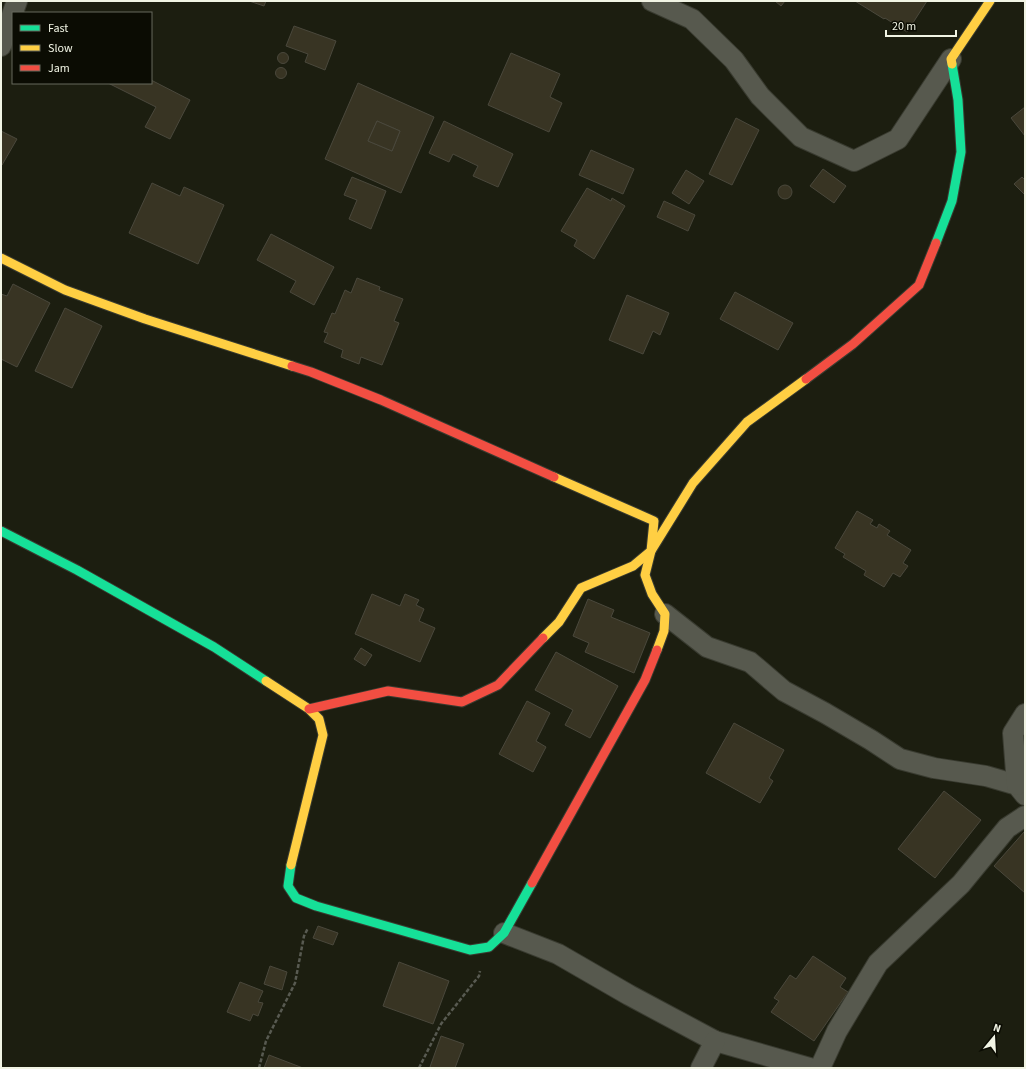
<svg xmlns="http://www.w3.org/2000/svg" width="1026" height="1069" viewBox="0 0 1026 1069" font-family="'Source Sans 3',sans-serif">
	<rect width="100%" height="100%" fill="#1c1e10"/>
	<!-- building -->
	<g fill="#383423" stroke="#4a483c" fill-rule="evenodd">
		<polygon points="249,1 266,1 264,6"/>
		<polygon points="775,1 785,1 781,6"/>
		<polygon points="855,1 927,1 907,32 885,18 884,19"/>
		<polygon points="294,26 336,41 325,70 305,62 308,54 286,46"/>
		<circle cx="283" cy="58" r="5.5"/>
		<polygon points="511,53 560,74 550,97 562,103 549,132 488,105"/>
		<circle cx="281" cy="73" r="5.5"/>
		<polygon points="151,80 190,100 170,139 145,127 156,107 108,83 151,83"/>
		<path d="M358 83 434 117 401 193 325 159ZM377 121 400 131 392 151 368 141Z"/>
		<polygon points="1025,107 1025,136 1011,118"/>
		<polygon points="736,118 759,130 732,185 709,174"/>
		<polygon points="377,121 400,131 392,151 368,141"/>
		<polygon points="444,121 513,154 498,187 473,176 478,166 453,154 449,162 429,153"/>
		<polygon points="1,131 17,139 2,165 1,165"/>
		<polygon points="591,150 634,169 623,194 579,175"/>
		<polygon points="823,169 846,186 834,203 810,186"/>
		<polygon points="686,170 704,181 689,204 672,193"/>
		<polygon points="352,177 386,191 371,229 349,219 357,200 344,195"/>
		<polygon points="1022,177 1025,180 1025,195 1014,184"/>
		<polygon points="152,183 180,196 184,187 224,205 198,264 129,233"/>
		<circle cx="785" cy="192" r="7"/>
		<polygon points="587,188 611,201 612,198 625,206 594,259 574,246 577,240 561,231"/>
		<polygon points="664,201 695,215 688,231 657,217"/>
		<polygon points="271,234 334,267 314,305 290,292 296,281 257,260"/>
		<polygon points="357,278 380,287 379,290 403,299 394,321 399,323 382,365 361,357 359,364 341,357 343,350 324,342 328,333 324,332 332,313 335,314 345,290 351,293"/>
		<polygon points="13,284 50,303 17,367 1,359 1,294 7,296"/>
		<polygon points="735,292 793,323 778,350 720,319"/>
		<polygon points="627,295 669,313 660,335 653,331 643,354 609,340"/>
		<polygon points="65,308 102,326 72,388 35,371"/>
		<polygon points="857,511 873,520 870,524 877,528 879,524 890,531 887,535 911,550 903,563 908,566 900,577 893,573 884,587 864,575 866,571 843,557 845,554 835,548"/>
		<polygon points="372,594 400,606 405,594 419,600 416,605 424,609 419,621 435,628 420,662 355,634"/>
		<polygon points="588,599 614,610 611,617 650,633 634,673 585,652 589,643 573,636"/>
		<polygon points="361,648 372,655 365,666 354,659"/>
		<polygon points="556,652 618,686 590,738 565,725 573,710 535,690"/>
		<polygon points="527,701 550,713 536,741 546,747 533,772 499,754"/>
		<polygon points="734,723 784,750 769,778 773,781 760,803 706,773"/>
		<polygon points="944,791 981,820 935,878 898,849"/>
		<polygon points="1024,832 1025,833 1025,893 994,866"/>
		<polygon points="318,926 338,933 333,945 313,938"/>
		<polygon points="813,956 846,978 840,987 848,992 814,1041 771,1012 779,1001 774,998 790,975 796,979"/>
		<polygon points="399,962 449,981 433,1024 383,1006"/>
		<polygon points="270,966 287,972 282,990 264,984"/>
		<polygon points="240,982 263,991 258,1002 263,1003 258,1016 253,1014 250,1021 227,1012"/>
		<polygon points="441,1036 464,1044 455,1068 433,1068 430,1067"/>
		<polygon points="269,1055 303,1068 264,1068"/>
	</g>
	<g fill="none" stroke-linecap="round" stroke-linejoin="round">
		<!-- street casing -->
		<g stroke="#393b30" stroke-width="22">
			<g id="street">
				<polyline points="652,1 692,19 734,60 760,96 801,137 854,161 898,139 951,59"/>
				<polyline points="1,46 17,1"/>
				<polyline points="665,614 707,647 750,662 784,691 825,713 871,740 900,759 934,768 986,776 1017,785 1025,795"/>
				<polyline points="1017,785 1013,733 1025,714"/>
				<polyline points="504,933 558,954 629,995 715,1041 810,1068"/>
				<polyline points="701,1068 715,1041"/>
				<polyline points="820,1068 837,1031 878,963 961,884 1007,828 1025,816"/>
			</g>
		</g>
		<!-- fast casing -->
		<g stroke="#393b30" stroke-width="11">
			<g id="fast">
				<polyline points="936,243 952,201 961,152 958,100 952,64"/>
				<polyline points="1,531 77,570 214,647 266,681"/>
				<polyline points="291,865 288,886 296,898 316,906 470,950 489,947 504,933 532,883"/>
			</g>
		</g>
		<!-- slow casing -->
		<g stroke="#393b30" stroke-width="11">
			<g id="slow">
				<polyline points="952,64 951,59 990,1"/>
				<polyline points="1,258 65,290 145,319 292,366"/>
				<polyline points="543,638 559,622 581,588 633,566 651,551 654,521 554,477"/>
				<polyline points="657,650 664,631 665,614 652,594 645,575 651,551 693,483 747,422 806,379"/>
				<polyline points="266,681 309,709 319,719 323,735 291,865"/>
			</g>
		</g>
		<!-- jam casing -->
		<g stroke="#393b30" stroke-width="11">
			<g id="jam">
				<polyline points="292,366 311,372 381,400 554,477"/>
				<polyline points="806,379 853,344 919,285 936,243"/>
				<polyline points="309,709 388,691 462,702 498,685 543,638"/>
				<polyline points="532,883 645,680 657,650"/>
			</g>
		</g>
		<!-- path -->
		<g stroke="#585a51" stroke-width="2.5" stroke-dasharray="4 2" stroke-linecap="butt">
			<polyline points="259,1068 266,1041 295,983 304,936 308,928"/>
			<polyline points="419,1068 441,1024 479,976 480,971"/>
		</g>
		<!-- street -->
		<use href="#street" stroke="#57594e" stroke-width="20"/>
		<!-- fast -->
		<use href="#fast" stroke="#16e098" stroke-width="9"/>
		<!-- slow -->
		<use href="#slow" stroke="#ffcf43" stroke-width="9"/>
		<!-- jam -->
		<use href="#jam" stroke="#f24e42" stroke-width="9"/>
	</g>
	<!-- border -->
	<rect width="1026" height="1069" fill="none" stroke="#f1f4e4" stroke-width="4"/>
	<!-- legend -->
	<rect x="12" y="12" width="140" height="72" fill="#0b0c03" stroke="#67695d"/>
	<rect x="20" y="25" width="20" height="6" fill="#16e098" stroke="#67695d"/>
	<text x="48" y="32" font-size="12" fill="#f1f4e4">Fast</text>
	<rect x="20" y="45" width="20" height="6" fill="#ffcf43" stroke="#67695d"/>
	<text x="48" y="52" font-size="12" fill="#f1f4e4">Slow</text>
	<rect x="20" y="65" width="20" height="6" fill="#f24e42" stroke="#67695d"/>
	<text x="48" y="72" font-size="12" fill="#f1f4e4">Jam</text>
	<!-- north arrow -->
	<g transform="translate(994 1037) rotate(18)" stroke="#0b0c03" stroke-width="3" paint-order="stroke">
	<path d="M0-3L7 15L0 10L-7 15Z" fill="#f1f4e4"/>
	<text y="-6" font-size="11" font-weight="bold" text-anchor="middle" fill="#f1f4e4">N</text>
	</g>
	<!-- scale -->
	<path d="M886 30v6h70v-6" fill="none" stroke="#f1f4e4" stroke-width="2"/>
	<text x="892" y="30" font-size="12" fill="#f1f4e4" stroke="#0b0c03" stroke-width="3" paint-order="stroke">20 m</text>
</svg>
